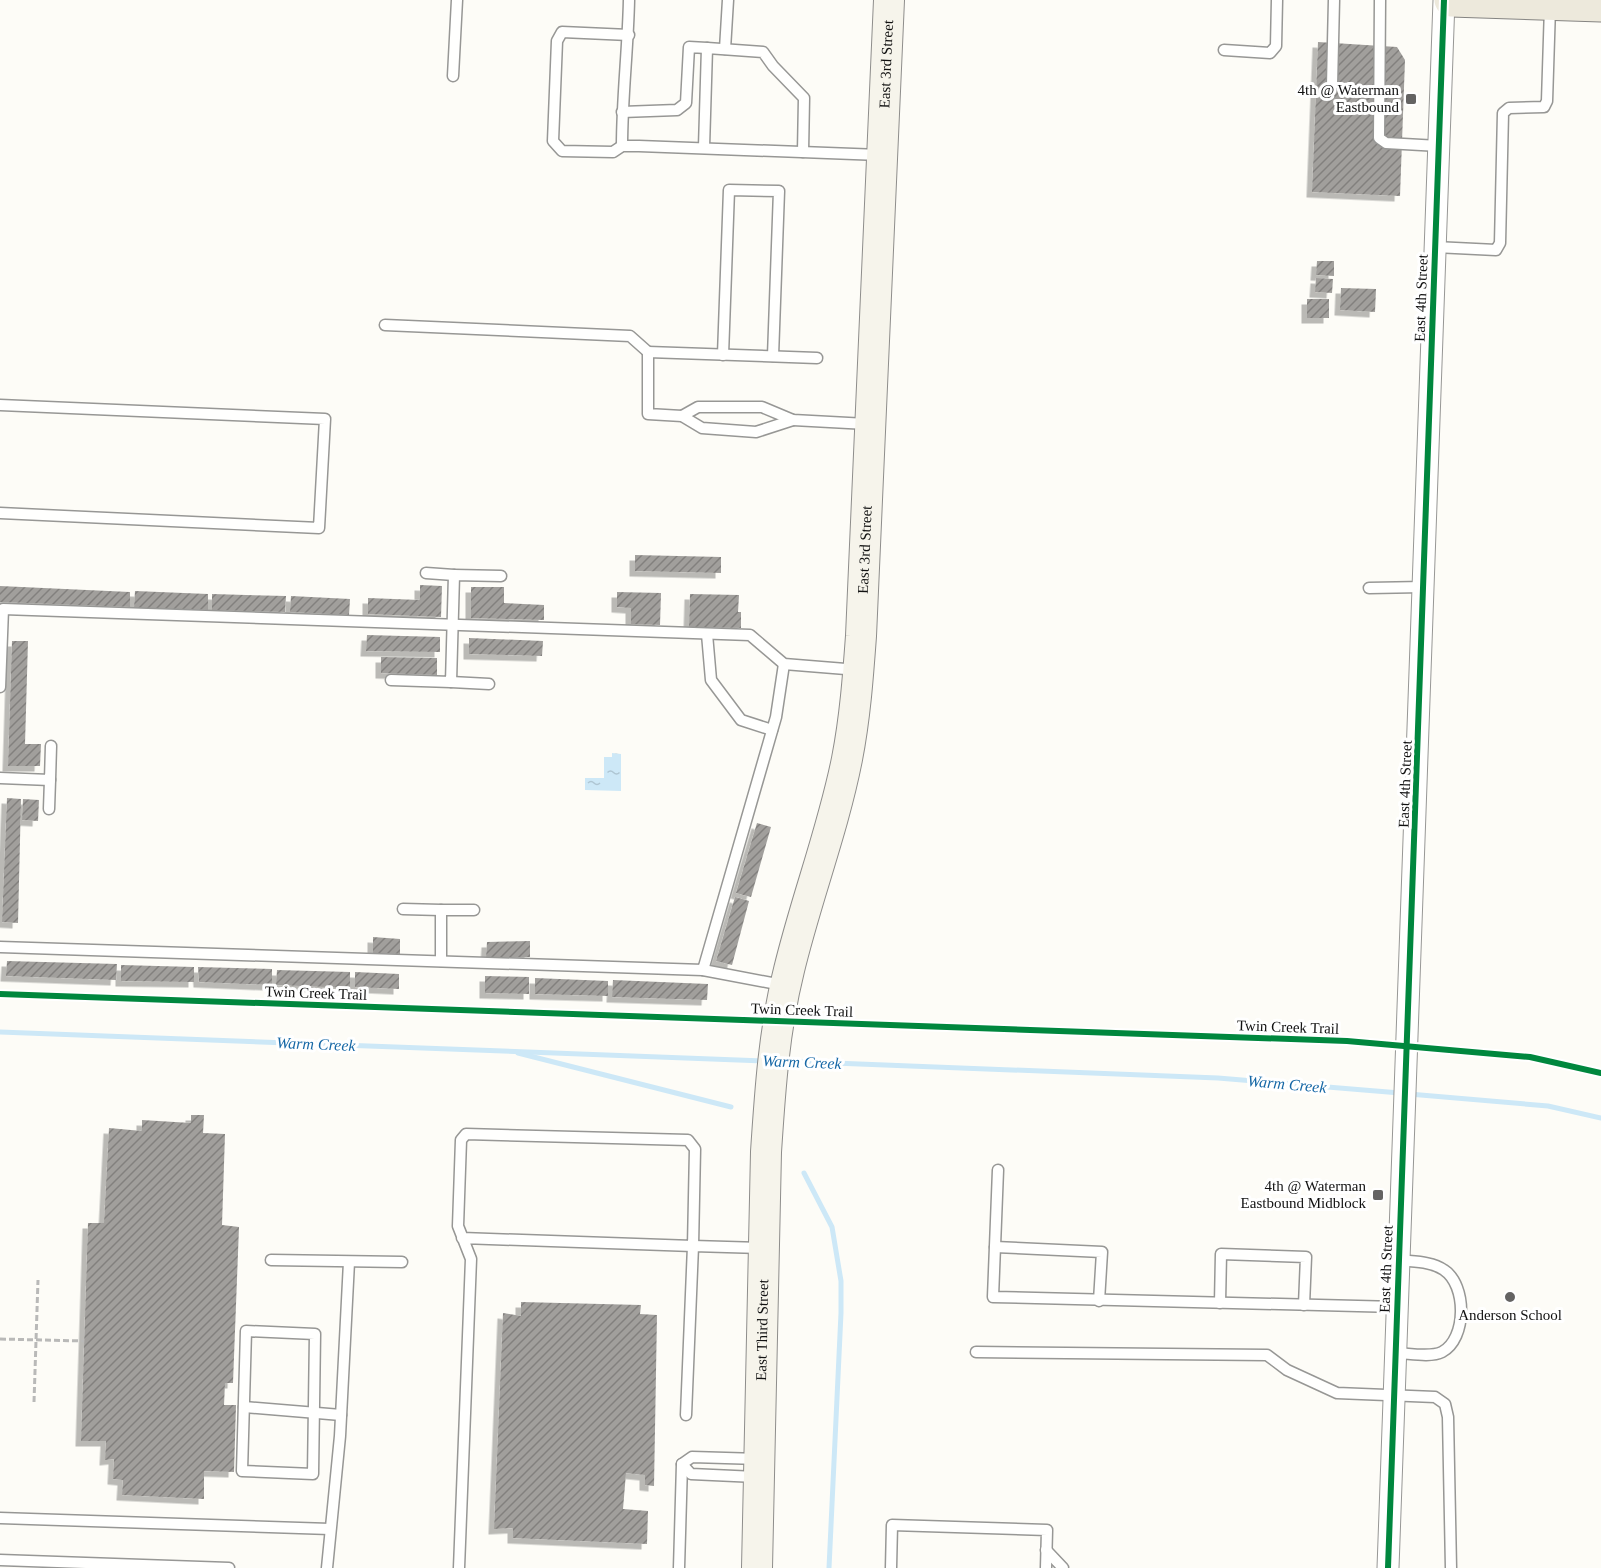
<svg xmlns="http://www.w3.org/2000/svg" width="1601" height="1568" viewBox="0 0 1601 1568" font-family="'Times New Roman',serif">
	<defs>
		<pattern id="water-ripples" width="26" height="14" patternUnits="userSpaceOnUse" patternTransform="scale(1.5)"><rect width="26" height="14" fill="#cde8f7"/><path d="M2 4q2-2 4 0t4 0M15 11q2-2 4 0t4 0" fill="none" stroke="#afc6d3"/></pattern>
		<pattern id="building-hatch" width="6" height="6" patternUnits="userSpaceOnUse" patternTransform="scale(1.5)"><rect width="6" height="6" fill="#a19f9c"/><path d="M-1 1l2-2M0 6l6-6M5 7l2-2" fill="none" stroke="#82807e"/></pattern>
		<filter id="shadow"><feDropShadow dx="-5.5" dy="5.5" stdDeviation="0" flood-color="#0004"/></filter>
	</defs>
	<rect width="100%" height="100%" fill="#fdfcf7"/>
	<!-- water -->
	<polygon fill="url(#water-ripples)" points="612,753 621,754 621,791 585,790 585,778 604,778 604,757 612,757"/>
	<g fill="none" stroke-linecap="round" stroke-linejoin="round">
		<!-- stream -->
		<g stroke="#cde8f7" stroke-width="5">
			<polyline points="0,1032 765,1061"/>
			<polyline points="518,1053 731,1107"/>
			<polyline points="783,1061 1218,1078 1400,1093"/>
			<polyline points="1409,1094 1548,1106 1601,1118"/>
			<polyline points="804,1173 832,1227 841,1281 841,1313 829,1568"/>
		</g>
	</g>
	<!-- building -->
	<g fill="url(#building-hatch)" filter="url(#shadow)">
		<polygon points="1318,42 1397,47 1405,60 1400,196 1312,192"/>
		<polygon points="1317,261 1334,261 1334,276 1316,275"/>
		<polygon points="1316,278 1333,279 1332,293 1315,292"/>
		<polygon points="1341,288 1376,289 1375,312 1340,310"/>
		<rect x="1307" y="299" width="22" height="19"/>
		<polygon points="635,555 721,557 721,573 635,571"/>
		<polygon points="420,585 442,586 441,617 368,614 368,598 420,600"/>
		<polygon points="0,586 130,592 130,607 0,602"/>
		<polygon points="471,587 504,587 504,603 544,605 544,620 471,618"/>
		<polygon points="135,591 208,594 208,610 134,608"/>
		<polygon points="617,592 661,593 660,625 631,624 631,608 617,607"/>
		<polygon points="212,594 286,596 285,612 212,610"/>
		<polygon points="690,594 739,595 738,612 741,612 741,628 689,627"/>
		<polygon points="291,596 350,599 349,615 290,612"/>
		<polygon points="367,635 440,637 440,652 366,651"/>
		<polygon points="469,638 543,641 542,656 469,654"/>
		<polygon points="12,641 28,641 25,744 41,744 40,766 8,766"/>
		<polygon points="381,657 437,658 437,675 381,673"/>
		<polygon points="7,798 21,799 18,923 2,922"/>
		<polygon points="23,799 39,800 38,821 22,820"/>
		<polygon points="757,823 771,827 751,897 736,893"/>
		<polygon points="735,897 749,901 732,965 716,961"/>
		<polygon points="373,937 400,939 400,954 373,953"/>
		<polygon points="530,941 530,957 486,958 487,942"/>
		<polygon points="7,961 117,964 116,980 6,976"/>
		<polygon points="121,965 194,967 194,982 121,981"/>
		<polygon points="198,967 272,969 272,985 199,982"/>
		<polygon points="277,970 350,972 350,988 276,985"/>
		<polygon points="355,972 399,974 399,989 355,987"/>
		<polygon points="485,976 529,977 529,994 485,993"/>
		<polygon points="535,978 608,981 608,996 535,994"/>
		<polygon points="613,980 708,984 707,1000 612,997"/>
		<polygon points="191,1115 204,1115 203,1133 225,1134 222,1225 239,1227 233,1383 225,1383 224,1405 236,1405 234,1472 204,1471 204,1499 122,1495 123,1480 113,1479 114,1459 105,1460 106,1441 81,1441 88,1223 104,1223 109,1128 142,1131 142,1120 191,1123"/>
		<polygon points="521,1302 641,1305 640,1314 657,1315 654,1486 645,1485 645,1475 626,1473 623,1509 648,1511 647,1544 513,1538 513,1528 494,1529 503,1313 521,1316"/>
	</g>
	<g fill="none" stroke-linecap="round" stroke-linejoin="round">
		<!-- service casing -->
		<g stroke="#979795" stroke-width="13">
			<g id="service">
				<polyline points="1380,0 1379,138 1386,143 1439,146"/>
				<polyline points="629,35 562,32 557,41 553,141 562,151 613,152 622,146 639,146 880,155"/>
				<polyline points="725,49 728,0"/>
				<polyline points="1224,50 1270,53 1276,46 1277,0"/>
				<polyline points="453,76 457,0"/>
				<polyline points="1332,85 1334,0"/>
				<polyline points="622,112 677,110 686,103 689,47 707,48"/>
				<path d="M622 146C622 97 628 49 629 0"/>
				<polyline points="704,147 707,48 763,52 773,66 804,98 803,152"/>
				<polyline points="1435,247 1496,250 1500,243 1503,113 1509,108 1544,107 1547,101 1550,7"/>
				<polyline points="385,325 630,336 648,352"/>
				<polyline points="723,355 729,190 779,191 773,356"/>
				<polyline points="0,405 325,419 319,528 0,513"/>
				<polyline points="682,416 698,407 762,407 793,420 867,424"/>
				<polyline points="793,420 756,432 702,428 682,416 648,414 648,352 817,358"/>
				<polyline points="426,573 454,575"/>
				<polyline points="1369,588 1423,587"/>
				<polyline points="707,634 711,680 741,720 772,730"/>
				<polyline points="391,680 451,682 454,575 501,576"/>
				<polyline points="451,682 489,684"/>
				<polyline points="0,687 3,609 750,635 784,664 858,670"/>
				<polyline points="0,778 50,780 51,746"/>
				<polyline points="49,809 50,780"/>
				<polyline points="403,909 441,910"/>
				<polyline points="0,947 703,970 776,717 784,664"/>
				<polyline points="441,961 441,910 474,910"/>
				<polyline points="703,970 782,985"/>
				<polyline points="998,1170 993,1297 1397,1307"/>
				<polyline points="995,1247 1102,1252 1099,1301"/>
				<polyline points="271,1260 402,1262"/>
				<polyline points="1220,1303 1221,1254 1306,1257 1304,1305"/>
				<polygon points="246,1331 315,1334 313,1474 242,1471"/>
				<polyline points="976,1352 1267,1355 1287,1370 1337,1393 1435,1397 1445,1404 1448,1417 1451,1568"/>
				<path d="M1395 1353C1408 1353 1430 1358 1442 1352 1467 1339 1467 1285 1444 1270 1431 1261 1413 1262 1398 1260"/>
				<polyline points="244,1407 341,1415"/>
				<polyline points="686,1415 693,1246 761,1248"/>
				<polyline points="756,1477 691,1474 682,1464 692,1457 759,1459"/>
				<polyline points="0,1518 330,1529"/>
				<polyline points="1046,1550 1063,1568"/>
				<polyline points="0,1560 229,1568"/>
				<polyline points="327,1568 340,1436 349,1262"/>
				<polyline points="459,1568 471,1259 458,1226 461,1140 466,1134 688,1140 695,1149 693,1246 462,1238"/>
				<polyline points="679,1568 682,1464"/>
				<polyline points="891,1568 892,1525 1047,1530 1046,1568"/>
			</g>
		</g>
		<!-- minor casing -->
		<g stroke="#979795" stroke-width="23">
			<polyline id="minor" points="1388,1568 1444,0"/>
		</g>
		<!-- secondary casing -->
		<g stroke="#8e8d8b" stroke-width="32">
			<g id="secondary">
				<path id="s1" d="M757 1568 766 1152C770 1091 774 1030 789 970 806 899 833 830 847 759 855 718 858 677 861 636L889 0"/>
			</g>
		</g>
		<!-- primary casing -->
		<g stroke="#858482" stroke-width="35">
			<polyline id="primary" points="1451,0 1601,5"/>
		</g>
		<!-- path -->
		<g stroke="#b9b9b8" stroke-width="3" stroke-dasharray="6 3" stroke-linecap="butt">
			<polyline points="0,1339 84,1341"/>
			<polyline points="34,1402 38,1280"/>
		</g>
		<!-- service -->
		<use href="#service" stroke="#fffffe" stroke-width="10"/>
		<!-- minor -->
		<use href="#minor" stroke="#fffffe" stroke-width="21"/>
		<!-- secondary -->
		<use href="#secondary" stroke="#f6f4eb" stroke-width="30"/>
		<!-- primary -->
		<use href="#primary" stroke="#ede9dc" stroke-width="33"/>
		<!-- cycleway casing -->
		<g stroke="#fff" stroke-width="10">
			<g id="cycleway">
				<polyline points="0,994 1347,1041 1530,1057 1601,1073"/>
				<polyline points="1388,1568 1444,0"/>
			</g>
		</g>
		<!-- cycleway -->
		<use href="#cycleway" stroke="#00873e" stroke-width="6"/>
	</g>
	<!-- markers -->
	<g fill="#646362" stroke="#fff" stroke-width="2">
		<rect x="1405" y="93" width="12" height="12" rx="3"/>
		<rect x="1372" y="1189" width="12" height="12" rx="3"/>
		<circle cx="1510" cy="1297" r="6"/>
	</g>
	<g text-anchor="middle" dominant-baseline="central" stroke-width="6" stroke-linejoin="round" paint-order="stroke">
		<!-- street labels -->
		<g font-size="15" fill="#111" stroke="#fff">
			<text stroke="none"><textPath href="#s1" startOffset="1515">East 3rd Street</textPath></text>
			<text transform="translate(1421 298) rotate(-88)">East 4th Street</text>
			<text stroke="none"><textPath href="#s1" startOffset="1029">East 3rd Street</textPath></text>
			<text transform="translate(1405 784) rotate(-88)">East 4th Street</text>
			<text transform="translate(316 993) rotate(2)">Twin Creek Trail</text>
			<text transform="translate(802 1010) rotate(2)">Twin Creek Trail</text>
			<text transform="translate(1288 1027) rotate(2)">Twin Creek Trail</text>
			<text transform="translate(1386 1269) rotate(-88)">East 4th Street</text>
			<text stroke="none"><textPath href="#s1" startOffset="238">East Third Street</textPath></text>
		</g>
		<!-- poi labels -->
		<g font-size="15" fill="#111" stroke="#fff" text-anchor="end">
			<text x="1399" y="90">4th @ Waterman<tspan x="1399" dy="17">Eastbound</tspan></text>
			<text x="1366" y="1186">4th @ Waterman<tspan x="1366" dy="17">Eastbound Midblock</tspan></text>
			<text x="1510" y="1315" text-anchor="middle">Anderson School</text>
		</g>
		<!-- water labels -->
		<g font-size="16" font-style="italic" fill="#1768a6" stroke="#fff">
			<text transform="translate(316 1044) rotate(2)">Warm Creek</text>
			<text transform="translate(802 1062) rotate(2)">Warm Creek</text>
			<text transform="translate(1287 1084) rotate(5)">Warm Creek</text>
		</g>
	</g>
</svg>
